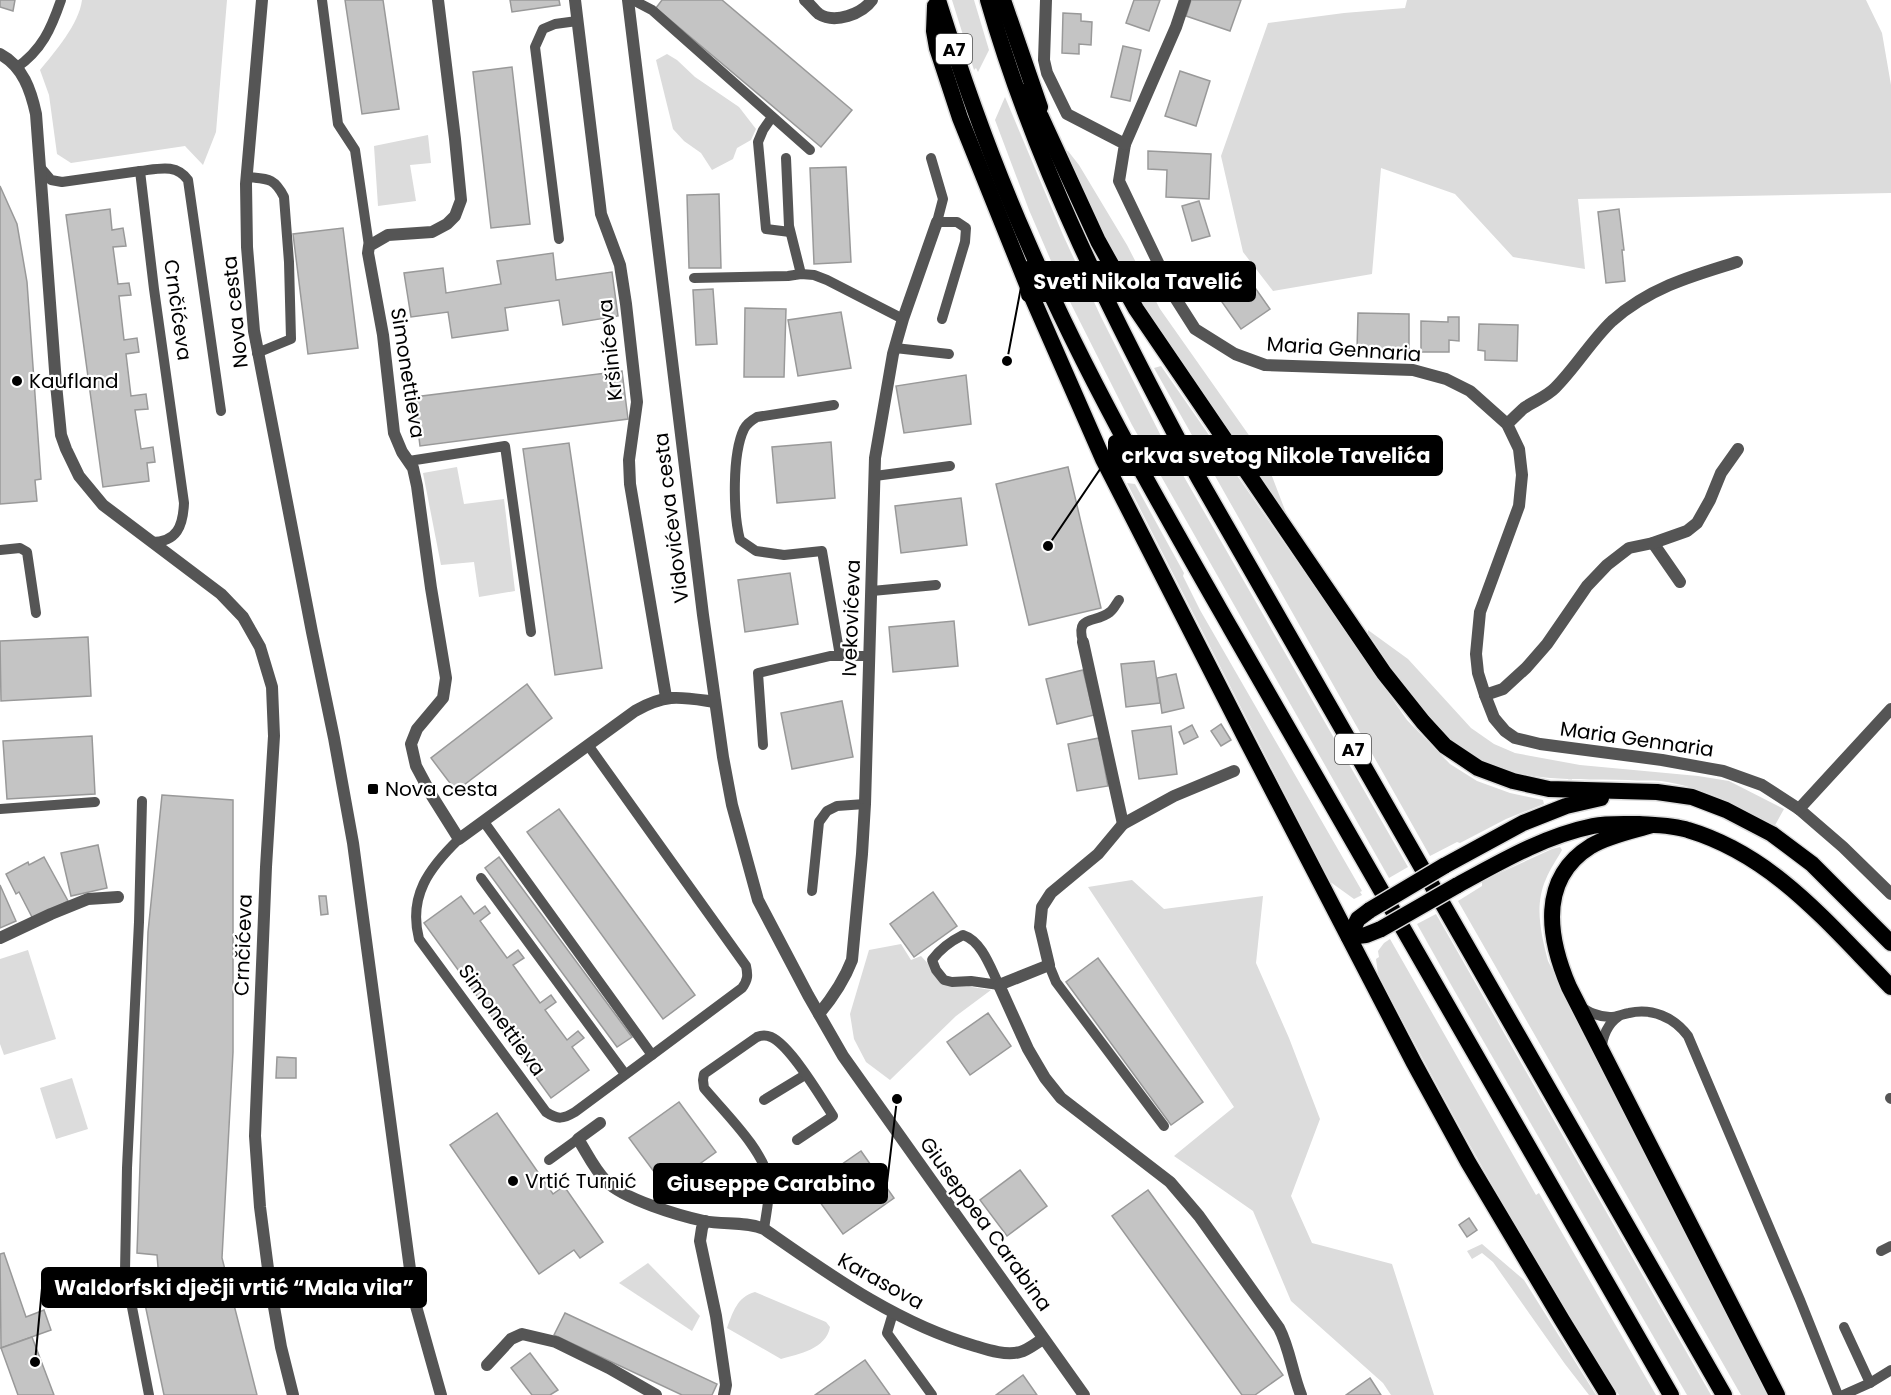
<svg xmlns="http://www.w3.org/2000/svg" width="1891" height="1395" viewBox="0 0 1891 1395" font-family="Poppins,sans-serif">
	<rect width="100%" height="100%" fill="#fff"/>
	<!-- green -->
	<g fill="#dcdcdc">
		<path d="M82 0H227L216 132 203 165 185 146 71 163 57 154 49 95 40 70C55 52 79 24 82 0Z"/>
		<polygon points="952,0 974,0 989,50 978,72 976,68 974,70"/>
		<polygon points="1407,0 1866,0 1882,33 1891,85 1891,193 1578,199 1585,269 1513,257 1455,194 1381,168 1372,274 1273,291 1243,252 1221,156 1268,23 1344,13 1405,8"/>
		<polygon points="667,54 677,60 695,77 739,107 756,129 751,140 737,148 733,159 712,170 701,153 684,141 673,129 656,60"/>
		<polygon points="1005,97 1063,235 1101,317 1164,442 1408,867 1389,878 1132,425 1061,284 1029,210 995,120"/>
		<polygon points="428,135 431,163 410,165 416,201 378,206 374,146"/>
		<polygon points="1068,151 1079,165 1127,245 1160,309 1265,458 1288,518 1143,306 1119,265 1065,152"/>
		<polygon points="1161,366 1407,720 1450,764 1477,781 1510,793 1543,800 1544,804 1506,819 1460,843 1457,842 1430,856 1154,368"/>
		<polygon points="457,467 464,504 504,499 515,591 479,597 474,562 441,565 423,473"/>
		<polygon points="1127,483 1135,484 1184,573 1183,576 1200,610 1362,891 1360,892 1362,895 1354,899 1329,881"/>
		<path d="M1368 630 1408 659 1471 728 1494 744 1515 753 1580 765 1698 776 1729 781 1784 809 1774 827C1739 805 1702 787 1661 781 1650 780 1639 781 1629 780 1573 779 1515 784 1466 751 1424 722 1396 674 1368 633Z"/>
		<path d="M1560 847 1562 850C1557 859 1550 869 1546 879 1534 905 1541 934 1548 961L1769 1395H1741L1458 901 1482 886V881L1552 849Z"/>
		<polygon points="1132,880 1164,909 1263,896 1256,963 1289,1038 1320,1119 1291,1196 1312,1243 1392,1264 1434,1395 1391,1395 1383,1383 1291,1301 1253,1211 1174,1156 1234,1107 1088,887"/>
		<polygon points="1436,914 1711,1395 1687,1395 1454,990 1417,924"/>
		<path d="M1390 939 1536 1195 1539 1193 1656 1395H1619C1531 1259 1453 1118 1378 974L1376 959 1379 957 1378 951 1384 943Z"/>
		<polygon points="901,944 911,960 921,956 940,977 972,987 991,990 956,1016 890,1080 866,1062 854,1039 850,1014 869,950"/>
		<polygon points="28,950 56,1039 4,1055 0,1044 0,959"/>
		<polygon points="72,1078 88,1129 56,1139 40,1088"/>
		<polygon points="1482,1244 1524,1280 1596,1395 1589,1395 1565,1364 1493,1262 1482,1253 1472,1259 1467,1251"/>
		<polygon points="648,1263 700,1316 692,1331 619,1283"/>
		<path d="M755 1292 826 1322 830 1327C826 1349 799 1354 781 1359L727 1328C733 1312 737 1297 755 1292Z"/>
	</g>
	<!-- building -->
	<g fill="#c4c4c4" stroke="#999" stroke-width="1.5">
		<polygon points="0,0 15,0 13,11 0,7"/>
		<polygon points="345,0 383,0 399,109 362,114"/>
		<polygon points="510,0 559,0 560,5 512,12"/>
		<polygon points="662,0 722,0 852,110 821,147 656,8"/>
		<polygon points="1134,0 1160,0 1149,31 1126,23"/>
		<polygon points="1191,0 1241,0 1230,31 1186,16"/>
		<polygon points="1063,13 1081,14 1081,21 1092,22 1091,45 1079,44 1079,54 1062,53"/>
		<polygon points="1123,46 1141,50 1130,101 1111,97"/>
		<polygon points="512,67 530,224 491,228 473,72"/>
		<polygon points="1180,71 1210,81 1196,126 1165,116"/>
		<polygon points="1148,151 1211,154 1209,199 1166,197 1167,170 1148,169"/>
		<polygon points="846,167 851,262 814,264 810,168"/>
		<polygon points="0,186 17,224 27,282 41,479 35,480 37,501 0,504"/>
		<polygon points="719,194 721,268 689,268 687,195"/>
		<polygon points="1199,201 1210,236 1192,241 1182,206"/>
		<polygon points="110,209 112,230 123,228 126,246 113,247 118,284 129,283 131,295 119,296 124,340 137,338 139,352 126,354 131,396 146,394 148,409 135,410 141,449 153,447 155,462 147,463 149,481 103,487 66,215"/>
		<polygon points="1619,209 1624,250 1622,250 1625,281 1606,283 1598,212"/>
		<polygon points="343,228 358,348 308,354 293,234"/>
		<polygon points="553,253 556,280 612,272 618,316 563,325 559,300 505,308 508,330 452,338 448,312 411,317 404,273 443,268 446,293 501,284 497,261"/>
		<polygon points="1239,265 1270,309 1241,329 1210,285"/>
		<polygon points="713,289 717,344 696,345 693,290"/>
		<polygon points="745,308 786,309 784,377 744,377"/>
		<polygon points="841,312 851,368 798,376 788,320"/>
		<polygon points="1358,313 1409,314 1409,350 1357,350"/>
		<polygon points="1448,317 1459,317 1459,341 1449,340 1449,352 1421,352 1421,321 1448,322"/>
		<polygon points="1479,324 1518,325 1517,361 1485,360 1485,351 1478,350"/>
		<polygon points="622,371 628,419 420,446 414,397"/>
		<polygon points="966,375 971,424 904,433 896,386"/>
		<polygon points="831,442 835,498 777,503 772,447"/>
		<polygon points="569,443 602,668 555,675 523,449"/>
		<polygon points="1068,467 1101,608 1029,625 996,484"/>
		<polygon points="961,498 967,545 901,553 895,506"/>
		<polygon points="790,573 798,624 745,632 738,580"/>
		<polygon points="954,621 958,666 893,672 889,627"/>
		<polygon points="88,637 91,696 1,701 0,641"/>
		<polygon points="1154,661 1160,703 1126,707 1121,664"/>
		<polygon points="1083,670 1094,715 1057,724 1046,679"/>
		<polygon points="1176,674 1184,708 1162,713 1157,678"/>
		<polygon points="527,684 552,718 456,791 431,758"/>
		<polygon points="842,701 853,757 792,769 781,713"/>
		<polygon points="1221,724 1231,740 1221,746 1211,731"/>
		<polygon points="1192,725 1198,737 1184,744 1179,732"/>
		<polygon points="1171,726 1177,774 1139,779 1132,731"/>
		<polygon points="92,736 95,794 7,799 3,741"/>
		<polygon points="1099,738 1108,786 1077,791 1068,744"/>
		<polygon points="162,795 233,800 233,1052 222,1258 257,1395 164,1395 141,1285 159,1279 157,1255 137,1253 148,932"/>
		<polygon points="559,809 695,995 663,1019 527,832"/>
		<polygon points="98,845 107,888 71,896 61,853"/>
		<polygon points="44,857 68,901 33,919 19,892 16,894 6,874 28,862 29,865"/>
		<polygon points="499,857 632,1037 617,1047 485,868"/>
		<polygon points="0,885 16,921 0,928"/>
		<polygon points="933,892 957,926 914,957 890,924"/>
		<polygon points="319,896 326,896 328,914 321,915"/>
		<polygon points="461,896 474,914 485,906 490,913 480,921 507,958 518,950 524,958 513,965 540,1003 551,995 556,1002 545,1010 567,1040 578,1031 584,1038 572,1047 589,1070 551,1098 424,923"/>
		<polygon points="1098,958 1203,1102 1171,1125 1066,982"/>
		<polygon points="988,1013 1011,1046 970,1075 947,1042"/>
		<polygon points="277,1057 296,1058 296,1078 276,1078"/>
		<polygon points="679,1102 716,1152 666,1188 629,1138"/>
		<polygon points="497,1113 553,1194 564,1186 603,1242 580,1258 574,1250 539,1274 450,1145"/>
		<polygon points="861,1151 894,1198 843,1234 809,1187"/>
		<polygon points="1020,1170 1047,1206 1007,1236 980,1200"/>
		<polygon points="1148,1190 1283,1375 1255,1395 1242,1395 1112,1216"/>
		<polygon points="1469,1218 1477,1230 1467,1237 1459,1225"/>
		<polygon points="4,1253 26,1317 44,1310 51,1330 1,1348 0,1254"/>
		<polygon points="565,1313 717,1384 712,1395 682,1395 554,1335"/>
		<polygon points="32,1337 54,1395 18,1395 1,1348"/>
		<polygon points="530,1353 558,1390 550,1395 532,1395 511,1368"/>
		<polygon points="865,1360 890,1395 815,1395"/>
		<polygon points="1023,1375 1037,1395 996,1395"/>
		<polygon points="1370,1378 1381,1395 1346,1395"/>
	</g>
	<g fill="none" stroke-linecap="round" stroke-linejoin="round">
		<!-- trunk casing -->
		<g stroke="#dbdbdb" stroke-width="19">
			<g id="trunk">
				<path d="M938 0C964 83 993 164 1028 243 1086 377 1159 503 1231 629L1671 1395"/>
				<path d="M988 0C1036 168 1116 324 1198 477L1724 1395"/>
				<polyline points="1003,0 1040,107"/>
				<polyline points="935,6 934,31 937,48 960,118 1032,297 1103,459 1248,743 1414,1063 1468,1162 1562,1320 1608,1395"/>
				<polyline points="1023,92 1031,100 1041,117 1098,241 1136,309 1384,673 1423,722 1445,746 1478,768 1513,781 1549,789 1657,792 1692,797 1726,810 1772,834 1812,864 1891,943"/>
				<path d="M1652 825C1632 831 1610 835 1591 846 1538 879 1548 938 1569 987L1777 1395"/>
				<polyline points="1444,866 1523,823 1566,806 1601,798"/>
				<path d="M1456 886C1500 862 1544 836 1593 826 1608 823 1623 824 1639 824 1655 825 1673 825 1688 830 1775 856 1829 925 1891 987"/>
				<polyline points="1349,937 1358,919 1370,910"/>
				<polyline points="1349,937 1366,935 1381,929"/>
			</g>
		</g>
		<!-- service -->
		<g stroke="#555" stroke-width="10">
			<polyline points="322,0 338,124 355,150 369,246"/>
			<polyline points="633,0 652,10 810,150"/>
			<path d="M16 68C42 50 51 29 61 0"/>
			<polyline points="772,117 763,130 758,142 766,229 790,232"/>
			<polyline points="786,158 789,226 801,274"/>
			<polyline points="931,158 943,199 937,222 957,222 966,228 965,242 942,319"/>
			<path d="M40 167 51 180 62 182 140 171 154 289 184 503C183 526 177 542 152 542"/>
			<path d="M140 171C158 169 176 163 188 180L221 411"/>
			<path d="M247 177C267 179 274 177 284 197L289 262 291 339 257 353"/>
			<polyline points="559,239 535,47 543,29 555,24 577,21"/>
			<polyline points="694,278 788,276 801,274 814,275 827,280 903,319"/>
			<polyline points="895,348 949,354"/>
			<path d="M834 405 757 417C752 420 747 423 744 429 732 454 733 513 740 540L756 551 784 555 822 551 840 656"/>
			<polyline points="409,461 505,446 531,632"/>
			<polyline points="875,476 950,466"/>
			<polyline points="0,550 20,548 27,552 36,613"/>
			<polyline points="872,591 936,585"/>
			<path d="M1083 642C1075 614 1095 624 1110 612 1114 609 1116 604 1119 600"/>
			<polyline points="763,745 758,673 830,656 869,656"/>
			<polyline points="142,801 139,922 127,1168 125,1271 149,1395"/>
			<polyline points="0,809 95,802"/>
			<path d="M484 822 652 1055 742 988C748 980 748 975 746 966L588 745"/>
			<path d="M459 839C429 868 408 896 419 939L546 1112C558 1120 563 1119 575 1112L652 1055"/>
			<polyline points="481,878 625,1074"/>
			<polyline points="812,891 819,822 827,811 837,806 865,804"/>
			<path d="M963 935C982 941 991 969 999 985L971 981 952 982 944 980 936 970 932 960C940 949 951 941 963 935Z"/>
			<polyline points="1049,965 1056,982 1164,1126"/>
			<path d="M1579 1006C1589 1012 1598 1017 1610 1017 1617 1017 1622 1014 1629 1013 1652 1008 1674 1017 1688 1036L1800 1300 1838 1395"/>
			<path d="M1601 1050C1603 1036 1607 1024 1619 1016"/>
			<polyline points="1890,1098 1891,1099"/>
			<polyline points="764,1100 805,1075"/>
			<polyline points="549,1160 578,1139"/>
			<path d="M764 1229C766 1214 770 1197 769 1183 766 1152 724 1112 704 1088L703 1080 704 1074 757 1037C762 1035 766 1035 771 1037 790 1045 821 1097 833 1116L797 1140"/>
			<polyline points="1881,1251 1891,1246"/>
			<polyline points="893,1313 887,1333 932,1395"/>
			<polyline points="1844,1327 1870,1383"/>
			<polyline points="1843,1395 1870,1383 1891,1370"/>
		</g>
		<!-- minor -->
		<g stroke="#555" stroke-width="12">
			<path d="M438 0 455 139 461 200 455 216 447 224 432 232 388 235 369 246 368 253 383 335 394 433 402 452 413 468 417 486 431 588 446 678 443 698 417 729 411 744 416 766 432 796 459 839 635 711C667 693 680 697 715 702"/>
			<polyline points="575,0 601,214 620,265 626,304 637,402 629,460 630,484 666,697"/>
			<polyline points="628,0 703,615 723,757 732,805 758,900 808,995 843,1056 1084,1395"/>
			<path d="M805 0C810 4 814 10 819 14 835 24 862 14 872 0"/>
			<polyline points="1046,0 1044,60 1047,73 1067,114 1125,144 1119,181 1174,296 1195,329 1235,354 1265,365 1413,370 1446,379 1470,391 1507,424 1519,449 1522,475 1519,506 1480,612 1476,654 1478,673 1485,695 1494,718 1505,731 1515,738 1540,744 1662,760 1723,771 1762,785 1799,809 1843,847 1891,894"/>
			<path d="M0 54C23 66 31 91 36 114L56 384 61 435 66 449 79 476 103 505 221 594 243 617 260 647 272 687 274 736 266 867 255 1136 260 1207 270 1284 281 1347 293 1395"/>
			<polyline points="1125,144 1176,27 1185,0"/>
			<path d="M1507 424C1513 419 1518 413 1524 408 1534 401 1546 397 1555 388 1576 367 1591 341 1612 321 1649 288 1691 276 1737 262"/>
			<polyline points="1653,543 1680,582"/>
			<polyline points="1083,642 1123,824"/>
			<polyline points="1485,695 1503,689 1526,668 1547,644 1587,586 1607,565 1629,548 1653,543 1687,531 1697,523 1710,500 1721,473 1738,449"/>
			<path d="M1234 771 1174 796 1123 824 1098 854 1051 893 1042 907 1040 927 1049 965 999 985 1028 1049 1045 1078 1061 1098 1170 1182 1199 1216 1279 1328C1290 1349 1292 1373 1301 1395"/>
			<polyline points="1799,809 1891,709"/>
			<polyline points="0,938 51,914 88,899 118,897"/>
			<path d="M819 1014C833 997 844 981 852 960L862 854 865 804 875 458 893 354 903 319 937 222"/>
			<path d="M600 1123 578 1139C587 1153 594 1169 606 1181 623 1199 680 1216 704 1221 724 1225 745 1221 764 1229 830 1275 896 1323 975 1346 988 1350 1006 1356 1020 1352 1028 1350 1036 1343 1043 1339"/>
			<polyline points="705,1221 702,1228 700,1241 716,1316 726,1385 724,1395"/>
			<polyline points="487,1365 511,1339 522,1334 556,1342 609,1368 656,1395"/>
		</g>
		<!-- tertiary -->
		<polyline stroke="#555" stroke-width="12" points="262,0 246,184 247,247 254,331 312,632 334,738 353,843 414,1299 441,1395"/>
		<!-- trunk -->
		<use href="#trunk" stroke="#000" stroke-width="16"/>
		<!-- trunk-bridge casing -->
		<g stroke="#dbdbdb" stroke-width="19" stroke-linecap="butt">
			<g id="trunk-bridge">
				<polyline points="1370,910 1444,866"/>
				<polyline points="1381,929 1456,886"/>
			</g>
		</g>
		<!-- trunk-bridge -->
		<use href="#trunk-bridge" stroke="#000" stroke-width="16"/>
	</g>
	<!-- markers -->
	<g fill="#000" stroke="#fff" stroke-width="2">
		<circle cx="17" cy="381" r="6"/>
		<rect x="367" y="783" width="12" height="12" rx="3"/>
		<circle cx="513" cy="1181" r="6"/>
	</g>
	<g text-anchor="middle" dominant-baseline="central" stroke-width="4.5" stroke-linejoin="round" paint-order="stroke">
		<!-- shield labels -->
		<g fill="#fff" stroke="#4c4c4c" stroke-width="1.5">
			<rect x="936" y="34" width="36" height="30" rx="4.5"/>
			<rect x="1335" y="734" width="36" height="30" rx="4.5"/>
		</g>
		<g font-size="18" font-weight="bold" fill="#000">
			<text x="954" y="49">A7</text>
			<text x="1353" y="749">A7</text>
		</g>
		<!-- street labels -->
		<g font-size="20" fill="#000" stroke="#fff">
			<text transform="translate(178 310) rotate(82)">Crnčićeva</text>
			<text transform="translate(235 312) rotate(-96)">Nova cesta</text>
			<text transform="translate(1344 349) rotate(4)">Maria Gennaria</text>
			<text transform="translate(610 350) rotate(-96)">Kršinićeva</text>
			<text transform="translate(408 373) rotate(81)">Simonettieva</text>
			<text transform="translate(671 518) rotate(-97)">Vidovićeva cesta</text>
			<text transform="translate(851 618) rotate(-88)">Ivekovićeva</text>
			<text transform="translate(1637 739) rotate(8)">Maria Gennaria</text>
			<text transform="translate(243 945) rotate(-88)">Crnčićeva</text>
			<text transform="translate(502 1020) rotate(54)">Simonettieva</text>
			<text transform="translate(986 1224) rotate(54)">Giuseppea Carabina</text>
			<text transform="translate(881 1281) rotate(29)">Karasova</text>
		</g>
		<!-- poi labels -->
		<g font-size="20" fill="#000" stroke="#fff" text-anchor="start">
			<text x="29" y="381">Kaufland</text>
			<text x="385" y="789">Nova cesta</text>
			<text x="525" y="1181">Vrtić Turnić</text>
		</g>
	</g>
	<!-- callouts -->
	<path fill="none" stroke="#000" stroke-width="2" d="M1007 361L1022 282M1048 546L1109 456M897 1099L887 1183M35 1362L42 1288"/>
	<g fill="#000" stroke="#fff" stroke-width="2">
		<circle cx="1007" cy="361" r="6"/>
		<circle cx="1048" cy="546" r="6"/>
		<circle cx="897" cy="1099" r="6"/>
		<circle cx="35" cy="1362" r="6"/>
	</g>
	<g fill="#000" stroke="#000" stroke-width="2">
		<rect x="1022" y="262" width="233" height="39" rx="6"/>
		<rect x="1109" y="436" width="333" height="39" rx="6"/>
		<rect x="654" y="1164" width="233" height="39" rx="6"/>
		<rect x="42" y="1268" width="384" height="39" rx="6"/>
	</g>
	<g font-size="21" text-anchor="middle" font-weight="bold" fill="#fff">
		<text x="1138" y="289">Sveti Nikola Tavelić</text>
		<text x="1276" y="463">crkva svetog Nikole Tavelića</text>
		<text x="771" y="1191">Giuseppe Carabino</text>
		<text x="234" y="1295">Waldorfski dječji vrtić “Mala vila”</text>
	</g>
</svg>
